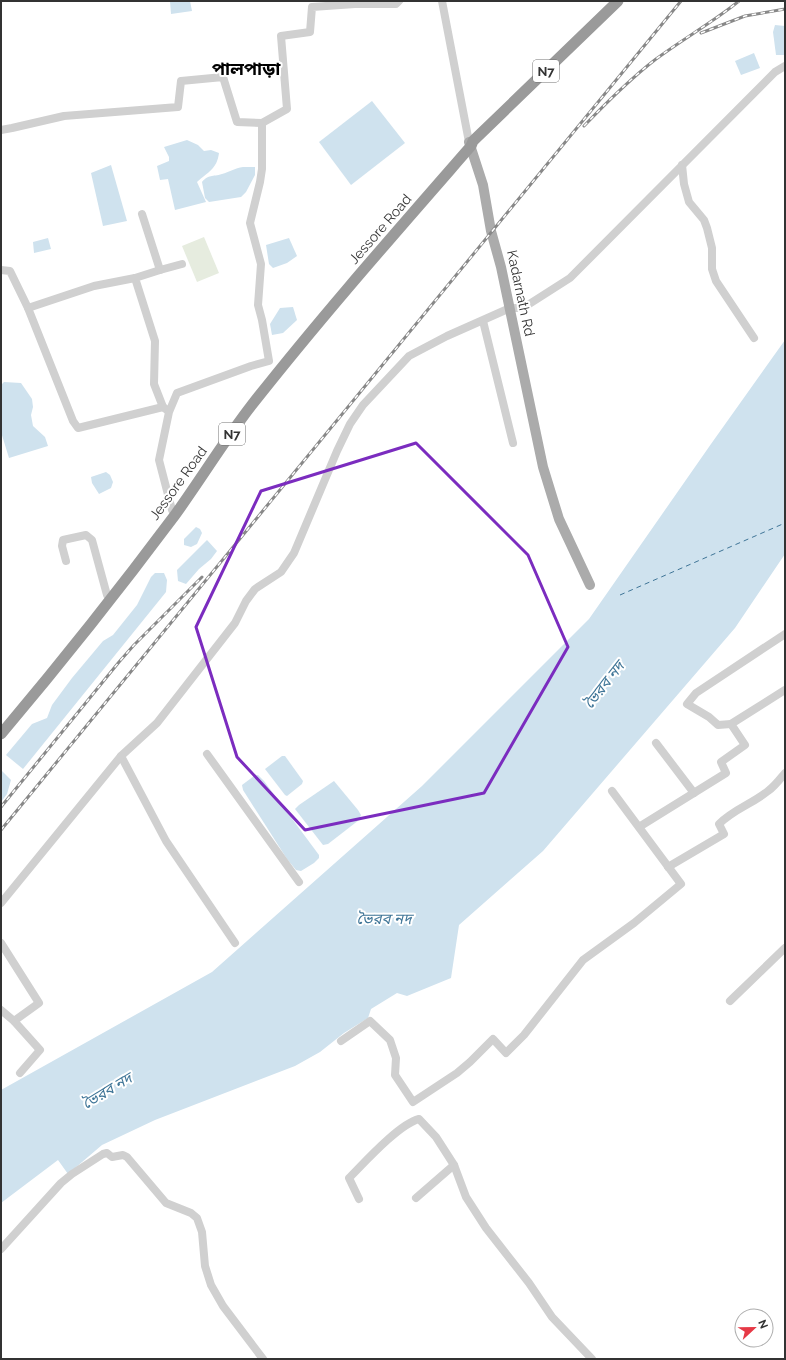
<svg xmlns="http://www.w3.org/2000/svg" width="786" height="1360" viewBox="0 0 786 1360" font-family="Raleway,'Noto Sans Bengali',sans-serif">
	<rect width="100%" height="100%" fill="#fff"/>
	<!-- green -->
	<polygon fill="#e6ecdf" points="204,237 219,273 197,282 182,246"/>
	<!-- water -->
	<g fill="#cfe2ee">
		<polygon points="170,1 190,1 192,11 171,14"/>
		<polygon points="775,25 785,26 785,55 776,55 773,32"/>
		<polygon points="754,53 760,68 741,75 735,61"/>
		<polygon points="372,101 405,143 351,185 319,142"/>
		<path d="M187 140 198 145 204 151 211 150 219 153C217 169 208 172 197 182L206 202 175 210 168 179 160 180 157 166 169 161V157L164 147Z"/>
		<polygon points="111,165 127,221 103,226 91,173"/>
		<path d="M243 167H255V175L246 192 241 197 209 202 205 198 202 182C209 174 212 177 222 174 229 172 235 168 243 167Z"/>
		<polygon points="48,238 51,249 34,253 33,242"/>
		<polygon points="289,238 297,256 287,263 273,268 269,264 266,245"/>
		<polygon points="293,307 297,320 283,333 272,335 270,324 280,308"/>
		<polygon points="785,340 785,554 735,628 543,851 459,925 451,978 407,996 397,993 371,1009 368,1018 344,1033 320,1052 295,1066 155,1120 102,1145 68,1174 58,1160 1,1203 1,1090 212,972 422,786 589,619 711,444"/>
		<polygon points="4,382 21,383 32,399 33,407 31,415 33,426 45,437 48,446 9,458 1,432 1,385"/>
		<polygon points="106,472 110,475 113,482 111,488 99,494 92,483 91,477"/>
		<polygon points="196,527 200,529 202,533 197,544 191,547 184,545 184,539"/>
		<polygon points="207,540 217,551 211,559 199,569 186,584 178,581 177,570"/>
		<polygon points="155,573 164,573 167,580 166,592 23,769 6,755 32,724 47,718 52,705 72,678 103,641 113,635 137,605 151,577"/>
		<polygon points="282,756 285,756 303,781 302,784 287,796 285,795 265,769"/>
		<polygon points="1,770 11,780 7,794 1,802"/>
		<polygon points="258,775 264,781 319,855 319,858 314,863 301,871 296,870 287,859 243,790 242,785 254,776"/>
		<polygon points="334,781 358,810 361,815 359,820 328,844 323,845 295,809 299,805"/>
	</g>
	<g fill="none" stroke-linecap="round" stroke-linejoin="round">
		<!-- ferry -->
		<polyline stroke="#3f7597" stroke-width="1" stroke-dasharray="5 4" stroke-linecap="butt" points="620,595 785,523"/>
		<!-- minor -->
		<g stroke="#d0d0d0" stroke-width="8">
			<polyline points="442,1 469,142"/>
			<polyline points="1,130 12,128 64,116 178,107 181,81 223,77 237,122 262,123"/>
			<polyline points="682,165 684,184 689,202 704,220 707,228 712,248 712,269 716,281 754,338"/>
			<polyline points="142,214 160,270 135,278 155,341 154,384 163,407 167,410"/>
			<polyline points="1,270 10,271 28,308 73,421 78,428 163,407"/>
			<polyline points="160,270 182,264"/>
			<polyline points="28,308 94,286 135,278"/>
			<polyline points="483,321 513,443"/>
			<polyline points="172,510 159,460 169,412 177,393 251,366 269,361 262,320 258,305 261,264 250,223 260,182 262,169 262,123 287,109 281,36 310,32 312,7 355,4 396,4 399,1"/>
			<polyline points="66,561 62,546 63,540 86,535 92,540 107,595"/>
			<polyline points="731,724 718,725 709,717 687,704 696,693 785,634"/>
			<polyline points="656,743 694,793"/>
			<polyline points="207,754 299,882"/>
			<polyline points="121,756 166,841 235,943"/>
			<polyline points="639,827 726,773 721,762 745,745 731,724 785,690"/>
			<path d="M668 867 724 834 719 824C734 809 752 804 768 791 775 786 780 779 785 773"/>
			<polyline points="1,903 121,756 157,723 235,623 246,601 255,589 281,572 294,553 337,451 350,424 363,405 409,356 447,336 510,308 523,308 570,278 775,72 785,66"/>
			<polyline points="1,943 39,1003 14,1021"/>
			<polyline points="730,1001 785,948"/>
			<polyline points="1,1010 14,1021 40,1050 20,1073"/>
			<polyline points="341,1041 370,1021 390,1040 396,1058 395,1075 413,1102 457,1073 470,1062 493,1039 506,1053 524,1035 583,960 634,923 681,884 612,791"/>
			<polyline points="416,1198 454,1165"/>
			<path d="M359 1199 349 1178C364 1163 399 1124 419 1119L436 1137 454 1165 466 1197 486 1228 529 1283 552 1317 592 1359"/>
			<polyline points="1,1249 61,1183 72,1174 103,1154 107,1153 112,1157 123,1155 127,1157 166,1203 191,1213 197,1218 202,1232 205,1266 211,1285 223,1306 263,1359"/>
		</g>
		<!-- major -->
		<polyline stroke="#ababab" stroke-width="10" points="469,142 483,185 491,231 501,267 543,467 559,519 590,585"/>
		<!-- highway -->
		<path stroke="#9a9a9a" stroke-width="11" d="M1 734C61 663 119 590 175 515 201 479 224 441 251 406 321 317 396 232 471 146L473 141 618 1"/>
		<!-- rail casing -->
		<g stroke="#888" stroke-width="3">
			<g id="rail">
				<polyline points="701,33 745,16 785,9"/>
				<path d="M584 126C607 102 630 79 656 59 683 39 713 22 739 1"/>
				<polyline points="1,807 119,662 134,645 202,577"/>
				<polyline points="1,830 681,1"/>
			</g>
		</g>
		<!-- rail -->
		<use href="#rail" stroke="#fff" stroke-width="1.5" stroke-dasharray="4.5" stroke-linecap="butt"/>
	</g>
	<!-- marked area -->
	<path fill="none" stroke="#7b2cbf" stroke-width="3" stroke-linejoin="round" d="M416 443 528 555 568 647 484 793 305 830 237 757 196 627 261 491Z"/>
	<g text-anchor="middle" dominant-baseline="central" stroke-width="4" stroke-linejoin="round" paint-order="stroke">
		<!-- shield labels -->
		<g fill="#fff" stroke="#707070" stroke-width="1">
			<rect x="533" y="60" width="26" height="22" rx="3"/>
			<rect x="219" y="423" width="26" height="22" rx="3"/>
		</g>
		<g font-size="13" font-weight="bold" fill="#333">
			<text x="546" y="71">N7</text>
			<text x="232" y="434">N7</text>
		</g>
		<!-- street labels -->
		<g font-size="14" fill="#333" stroke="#fff">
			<text transform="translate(380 229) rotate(-49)">Jessore Road</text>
			<text transform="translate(521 293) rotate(78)">Kadarnath Rd</text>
			<text transform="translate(178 483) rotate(-54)">Jessore Road</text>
		</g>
		<!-- water labels -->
		<g font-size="15" font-style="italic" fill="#3f7597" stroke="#fff">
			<text transform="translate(604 685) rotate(-52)">ভৈরব নদ</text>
			<text x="384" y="919">ভৈরব নদ</text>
			<text transform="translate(107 1091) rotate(-31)">ভৈরব নদ</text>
		</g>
		<!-- district labels -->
		<g font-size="18" font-weight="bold" fill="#000" stroke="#fff">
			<text x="246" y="68">পালপাড়া</text>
		</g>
	</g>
	<!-- border -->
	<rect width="786" height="1360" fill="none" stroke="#333333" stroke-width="4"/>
	<!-- north arrow -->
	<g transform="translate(754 1328) rotate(68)"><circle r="19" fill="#ffffff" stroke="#adadad"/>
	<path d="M0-3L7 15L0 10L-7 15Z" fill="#e63946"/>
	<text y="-6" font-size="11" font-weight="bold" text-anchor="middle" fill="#333333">N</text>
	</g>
</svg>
